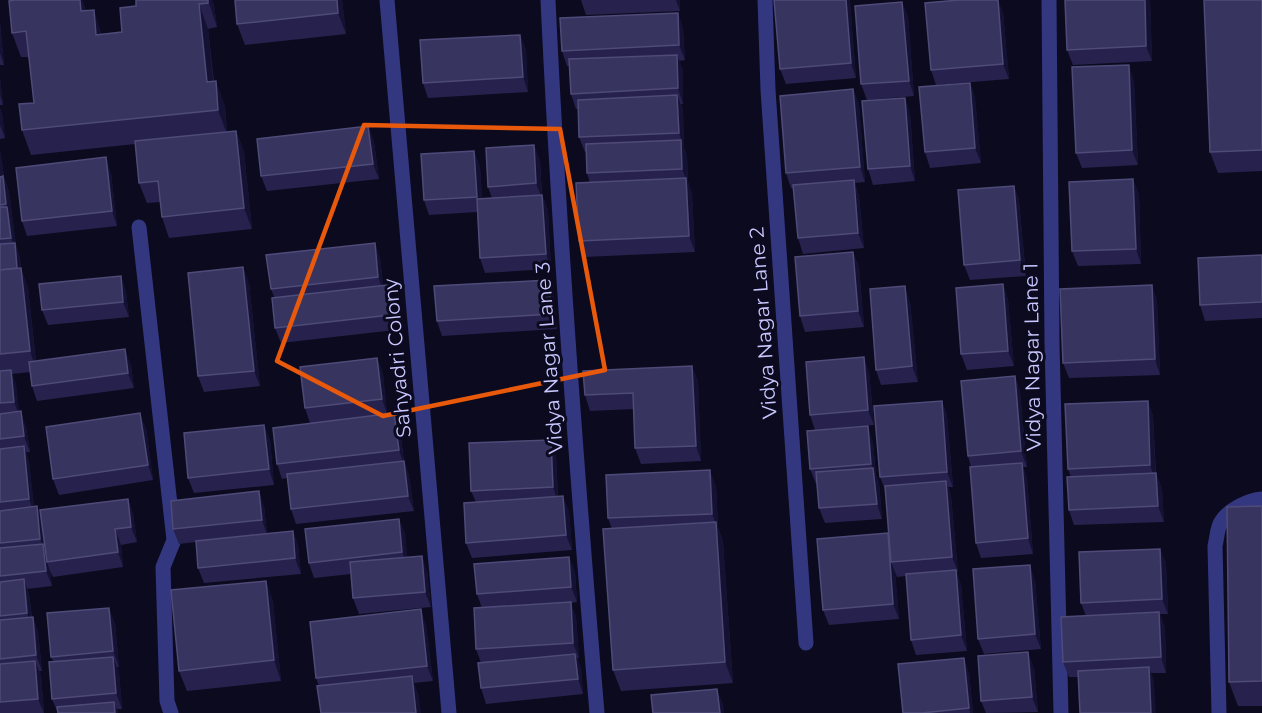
<svg xmlns="http://www.w3.org/2000/svg" width="1262" height="713" viewBox="0 0 1262 713" font-family="Montserrat,sans-serif">
	<rect width="100%" height="100%" fill="#0c0a1e"/>
	<g fill="none" stroke-linecap="round" stroke-linejoin="round">
		<!-- minor -->
		<g stroke="#333780" stroke-width="15">
			<polyline points="387,0 449,713"/>
			<path d="M548 0C559 238 577 476 597 713"/>
			<polyline points="765,0 768,90 806,643"/>
			<polyline points="1049,0 1052,343 1061,713"/>
			<polyline points="139,227 174,540 163,567 167,701 171,713"/>
			<path d="M1219 713 1215 546C1217 539 1217 528 1221 522 1228 510 1248 500 1262 499"/>
		</g>
	</g>
	<!-- wall -->
	<g fill="#26224d">
		<polygon points="15,0 82,0 86,11 102,34 122,32 136,6 136,0 212,0 214,5 217,27 208,29 214,81 225,106 227,132 236,131 244,152 252,229 169,238 162,217 160,202 147,203 139,183 135,144 31,155 22,130 34,103 29,57 21,57 12,33"/>
		<polygon points="235,0 342,0 346,34 245,45 237,24"/>
		<polygon points="581,0 680,0 680,11 586,15"/>
		<polygon points="1150,0 1152,61 1073,65 1067,50"/>
		<polygon points="1262,0 1262,171 1218,173 1210,152"/>
		<polygon points="850,2 856,78 786,84 780,69"/>
		<polygon points="902,2 908,17 914,96 867,100 861,84"/>
		<polygon points="1003,12 1009,79 936,85 931,70"/>
		<polygon points="678,13 683,29 685,60 679,61 683,70 683,104 681,104 683,110 684,148 687,156 688,182 692,194 695,252 584,257 579,241 590,183 587,173 586,152 585,152 579,137 578,109 576,109 571,94 570,66 567,66 562,51"/>
		<polygon points="0,23 4,65 0,65"/>
		<polygon points="520,35 526,50 528,92 428,98 423,83"/>
		<polygon points="0,78 3,105 0,105"/>
		<polygon points="1134,80 1138,165 1082,168 1076,153"/>
		<polygon points="970,83 975,98 981,163 930,168 925,152"/>
		<polygon points="853,89 859,105 865,182 855,183 859,196 864,248 803,254 798,238 793,188 791,188 786,173"/>
		<polygon points="0,108 2,114 5,138 0,139"/>
		<polygon points="910,113 915,181 873,185 868,169"/>
		<polygon points="368,126 374,142 379,179 267,191 261,176"/>
		<polygon points="534,145 540,161 542,195 548,210 551,269 485,273 480,258 477,212 429,215 424,200 474,151 480,167 482,198 492,198 488,187"/>
		<polygon points="0,150 4,177 9,192 16,245 20,258 21,269 28,288 36,361 131,365 134,388 37,401 32,386 30,372 12,374 16,385 19,412 26,427 30,452 26,452 29,462 34,507 41,517 128,499 133,514 137,542 121,545 123,567 53,577 50,571 52,586 27,589 29,594 32,617 38,632 42,671 39,671 41,676 44,713 0,713"/>
		<polygon points="111,173 117,226 27,236 22,221"/>
		<polygon points="1133,179 1139,195 1141,264 1078,266 1072,251"/>
		<polygon points="1014,186 1019,201 1026,276 970,280 964,265"/>
		<polygon points="375,243 380,258 383,285 392,300 395,330 281,343 275,328 274,297 271,289"/>
		<polygon points="853,252 859,267 864,327 805,332 800,316"/>
		<polygon points="1262,255 1262,318 1205,321 1200,305"/>
		<polygon points="121,276 126,292 129,317 48,325 42,310"/>
		<polygon points="249,283 260,386 204,392 198,376"/>
		<polygon points="1003,284 1008,300 1014,366 967,370 961,354"/>
		<polygon points="1152,285 1157,301 1160,375 1069,378 1063,363"/>
		<polygon points="554,296 557,329 442,336 437,321"/>
		<polygon points="910,302 918,382 881,385 876,370"/>
		<polygon points="377,358 383,374 387,414 400,429 404,461 409,476 414,511 296,524 291,509 287,478 282,479 277,464 310,423 305,408"/>
		<polygon points="692,366 698,382 701,461 641,464 635,448 634,409 590,411 585,395"/>
		<polygon points="869,372 874,425 815,430 810,415"/>
		<polygon points="1015,376 1020,392 1027,467 1023,467 1027,478 1033,554 981,558 976,543 971,467 968,456"/>
		<polygon points="942,401 947,416 953,487 948,487 951,496 958,572 956,572 961,585 967,651 916,655 911,640 906,576 897,577 895,572 899,619 829,625 823,610 889,537 886,492 880,477"/>
		<polygon points="1148,401 1153,416 1156,473 1162,489 1164,522 1074,525 1069,510 1071,477 1068,469"/>
		<polygon points="264,425 270,440 274,485 194,493 188,478"/>
		<polygon points="146,428 153,480 59,495 53,479"/>
		<polygon points="873,442 876,476 879,483 882,519 825,523 819,508 817,484 816,484 810,469"/>
		<polygon points="556,455 558,496 569,511 572,550 472,558 466,543 476,502 471,491"/>
		<polygon points="716,486 718,527 723,542 733,683 621,691 613,670 612,529 608,518"/>
		<polygon points="264,506 267,533 293,531 298,546 301,574 204,583 198,568 196,542 179,544 173,529"/>
		<polygon points="1262,506 1262,706 1238,706 1229,682"/>
		<polygon points="399,519 405,534 407,557 427,571 431,607 359,614 353,598 351,574 314,578 309,563"/>
		<polygon points="1160,549 1166,564 1168,614 1160,614 1165,628 1166,673 1151,673 1154,682 1078,677 1069,677 1063,662 1086,616 1081,603"/>
		<polygon points="569,557 575,572 577,602 571,603 576,617 579,658 577,658 581,669 583,694 486,704 481,688 481,663 476,649 482,608 477,594"/>
		<polygon points="1035,580 1041,649 984,654 978,639"/>
		<polygon points="266,581 273,602 281,681 187,691 179,671"/>
		<polygon points="115,623 119,667 117,667 119,672 122,709 117,709 118,713 58,713 52,699 53,661 51,657"/>
		<polygon points="426,625 433,681 414,683 419,697 319,686 316,678"/>
		<polygon points="1034,668 1038,712 986,713 981,701"/>
		<polygon points="969,673 973,713 903,713"/>
	</g>
	<!-- shaded-wall -->
	<g fill="#141132">
		<polygon points="80,0 82,0 88,18 81,11"/>
		<polygon points="208,0 212,0 214,5 217,27"/>
		<polygon points="337,0 342,0 346,34 338,13"/>
		<polygon points="676,0 680,0 680,11"/>
		<polygon points="846,0 850,0 850,2 856,78 851,63"/>
		<polygon points="998,0 1003,12 1009,79 1003,64"/>
		<polygon points="1145,0 1150,0 1152,61 1146,46"/>
		<polygon points="902,2 908,17 914,96 909,81"/>
		<polygon points="199,4 208,29 216,107 207,82"/>
		<polygon points="94,10 102,35 96,35"/>
		<polygon points="678,13 683,29 685,60 679,45"/>
		<polygon points="0,23 4,65 0,53"/>
		<polygon points="520,35 526,50 528,92 523,77"/>
		<polygon points="677,55 683,70 683,104 678,88"/>
		<polygon points="1129,65 1134,80 1138,165 1132,150"/>
		<polygon points="0,78 3,105 0,95"/>
		<polygon points="216,81 225,106 227,134 218,110"/>
		<polygon points="970,83 975,98 981,163 975,148"/>
		<polygon points="853,89 859,105 865,182 860,167"/>
		<polygon points="677,95 683,110 684,148 679,133"/>
		<polygon points="905,98 910,113 915,181 910,166"/>
		<polygon points="0,108 2,114 5,138 0,125"/>
		<polygon points="368,126 374,142 379,179 373,164"/>
		<polygon points="236,131 244,152 252,229 244,208"/>
		<polygon points="681,140 687,156 688,182 692,194 695,252 689,236 687,181 682,169"/>
		<polygon points="534,145 540,161 542,199 536,183"/>
		<polygon points="0,150 4,177 9,192 16,245 20,258 21,269 28,288 37,372 30,351 17,270 16,250 11,238 7,207 0,176"/>
		<polygon points="474,151 480,167 483,212 477,197"/>
		<polygon points="106,157 111,173 117,226 112,211"/>
		<polygon points="1133,179 1139,195 1141,264 1136,249"/>
		<polygon points="854,180 859,196 864,248 858,233"/>
		<polygon points="1014,186 1019,201 1026,276 1020,260"/>
		<polygon points="542,195 548,210 551,269 546,254"/>
		<polygon points="375,243 380,258 384,292 378,277"/>
		<polygon points="853,252 859,267 864,327 858,311"/>
		<polygon points="243,267 249,283 260,386 254,371"/>
		<polygon points="121,276 126,292 129,317 123,302"/>
		<polygon points="549,280 554,296 557,329 551,314"/>
		<polygon points="1003,284 1008,300 1014,366 1008,351"/>
		<polygon points="387,285 392,300 395,330 390,315"/>
		<polygon points="1152,285 1157,301 1160,375 1155,359"/>
		<polygon points="905,286 910,302 918,382 912,366"/>
		<polygon points="125,349 131,365 134,388 128,373"/>
		<polygon points="864,357 869,372 874,425 868,410"/>
		<polygon points="377,358 383,374 387,414 382,399"/>
		<polygon points="692,366 698,382 701,461 696,446"/>
		<polygon points="11,370 16,385 20,417 14,402"/>
		<polygon points="1015,376 1020,392 1027,467 1021,451"/>
		<polygon points="942,401 947,416 953,487 947,472"/>
		<polygon points="1148,401 1153,416 1156,481 1150,465"/>
		<polygon points="21,411 26,427 30,452 24,436"/>
		<polygon points="140,413 146,428 153,480 148,465"/>
		<polygon points="394,413 400,429 404,465 399,450"/>
		<polygon points="264,425 270,440 274,485 269,469"/>
		<polygon points="868,426 873,442 876,476 879,483 882,519 877,504 874,471 871,464"/>
		<polygon points="551,440 556,455 558,502 553,487"/>
		<polygon points="24,446 29,462 35,515 29,499"/>
		<polygon points="404,461 409,476 414,511 408,496"/>
		<polygon points="1022,463 1027,478 1033,554 1028,538"/>
		<polygon points="710,470 716,486 718,527 723,542 733,683 725,662 716,524 712,514"/>
		<polygon points="1156,473 1162,489 1164,522 1158,506"/>
		<polygon points="946,481 951,496 958,572 952,557"/>
		<polygon points="259,491 264,506 267,535 262,520"/>
		<polygon points="563,496 569,511 572,550 566,535"/>
		<polygon points="128,499 133,514 137,542 131,527"/>
		<polygon points="37,506 43,522 47,562 50,571 52,586 46,571 44,549 40,539"/>
		<polygon points="399,519 405,534 408,567 402,552"/>
		<polygon points="115,529 121,545 123,567 118,552"/>
		<polygon points="293,531 298,546 301,574 295,558"/>
		<polygon points="888,533 893,548 891,562 895,572 899,619 893,604"/>
		<polygon points="1160,549 1166,564 1168,614 1162,599"/>
		<polygon points="422,556 427,571 431,607 425,592"/>
		<polygon points="569,557 575,572 577,602 571,587"/>
		<polygon points="1030,565 1035,580 1041,649 1035,634"/>
		<polygon points="956,570 961,585 967,651 961,635"/>
		<polygon points="24,579 29,594 33,629 27,613"/>
		<polygon points="266,581 273,602 281,681 274,660"/>
		<polygon points="571,602 576,617 579,658 573,643"/>
		<polygon points="109,608 115,623 119,667 113,651"/>
		<polygon points="421,609 426,625 433,681 427,666"/>
		<polygon points="1159,612 1165,628 1166,673 1161,657"/>
		<polygon points="33,617 38,632 42,671 36,655"/>
		<polygon points="1028,652 1034,668 1038,712 1032,697"/>
		<polygon points="575,654 581,669 583,694 578,679"/>
		<polygon points="113,657 119,672 122,709 116,693"/>
		<polygon points="964,658 969,673 973,713 970,713 969,708"/>
		<polygon points="35,661 41,676 44,713 38,699"/>
		<polygon points="1149,667 1154,682 1156,713 1151,713"/>
		<polygon points="412,676 419,697 421,713 416,713"/>
		<polygon points="717,689 723,704 724,713 720,713"/>
		<polygon points="114,702 118,713 115,713"/>
	</g>
	<!-- building -->
	<g fill="#383460" stroke="#4e4b79" stroke-width="1.5">
		<polygon points="15,0 80,0 81,11 94,10 96,35 122,32 120,8 136,6 136,0 208,0 208,3 199,4 207,82 216,81 218,110 22,130 19,104 34,103 26,31 12,33 9,1"/>
		<polygon points="235,0 337,0 338,13 237,24"/>
		<polygon points="774,0 846,0 851,63 780,69"/>
		<polygon points="959,0 998,0 1003,64 931,70 925,3"/>
		<polygon points="1065,0 1145,0 1146,46 1067,50"/>
		<polygon points="1204,0 1262,0 1262,150 1210,152"/>
		<polygon points="902,2 909,81 861,84 855,6"/>
		<polygon points="678,13 679,45 562,51 560,18"/>
		<polygon points="520,35 523,77 423,83 420,40"/>
		<polygon points="677,55 678,88 571,94 569,59"/>
		<polygon points="1129,65 1132,150 1076,153 1072,67"/>
		<polygon points="970,83 975,148 925,152 919,87"/>
		<polygon points="853,89 860,167 786,173 780,96"/>
		<polygon points="677,95 679,133 579,137 578,100"/>
		<polygon points="905,98 910,166 868,169 862,101"/>
		<polygon points="368,126 373,164 261,176 257,139"/>
		<polygon points="236,131 244,208 162,217 158,181 139,183 135,141"/>
		<polygon points="681,140 682,169 587,173 586,144"/>
		<polygon points="534,145 536,183 488,187 486,148"/>
		<polygon points="474,151 477,197 424,200 421,154"/>
		<polygon points="106,157 112,211 22,221 16,168"/>
		<polygon points="3,176 6,204 0,205 0,177"/>
		<polygon points="686,178 689,236 579,241 576,183"/>
		<polygon points="1133,179 1136,249 1072,251 1069,182"/>
		<polygon points="854,180 858,233 798,238 793,185"/>
		<polygon points="1014,186 1020,260 964,265 958,190"/>
		<polygon points="542,195 546,254 480,258 477,199"/>
		<polygon points="0,207 7,207 11,238 0,239"/>
		<polygon points="15,243 17,268 0,270 0,244"/>
		<polygon points="375,243 378,277 271,289 266,255"/>
		<polygon points="853,252 858,311 800,316 795,257"/>
		<polygon points="1262,255 1262,302 1200,305 1198,258"/>
		<polygon points="243,267 254,371 198,376 188,273"/>
		<polygon points="21,268 30,351 0,354 0,270"/>
		<polygon points="121,276 123,302 42,310 39,284"/>
		<polygon points="549,280 551,314 437,321 434,286"/>
		<polygon points="1003,284 1008,351 961,354 956,288"/>
		<polygon points="387,285 390,315 275,328 272,298"/>
		<polygon points="1152,285 1155,359 1063,363 1060,289"/>
		<polygon points="905,286 912,366 876,370 870,289"/>
		<polygon points="125,349 128,373 32,386 29,362"/>
		<polygon points="864,357 868,410 810,415 806,362"/>
		<polygon points="377,358 382,399 305,408 300,367"/>
		<polygon points="692,366 696,446 635,448 633,393 585,395 583,371"/>
		<polygon points="11,370 14,402 0,403 0,371"/>
		<polygon points="1015,376 1021,451 968,456 961,381"/>
		<polygon points="942,401 947,472 880,477 874,406"/>
		<polygon points="1148,401 1150,465 1068,469 1065,404"/>
		<polygon points="21,411 24,436 0,439 0,414"/>
		<polygon points="140,413 148,465 53,479 46,427"/>
		<polygon points="394,413 399,450 277,464 273,428"/>
		<polygon points="264,425 269,469 188,478 184,433"/>
		<polygon points="868,426 871,464 810,469 807,431"/>
		<polygon points="551,440 553,487 471,491 469,443"/>
		<polygon points="24,446 29,499 0,502 0,449"/>
		<polygon points="404,461 408,496 291,509 287,474"/>
		<polygon points="1022,463 1028,538 976,543 970,467"/>
		<polygon points="873,468 877,504 819,508 816,472"/>
		<polygon points="710,470 712,514 608,518 606,475"/>
		<polygon points="1156,473 1158,506 1069,510 1067,477"/>
		<polygon points="946,481 952,557 891,562 885,486"/>
		<polygon points="259,491 262,520 173,529 171,501"/>
		<polygon points="563,496 566,535 466,543 464,503"/>
		<polygon points="128,499 131,527 115,529 118,552 47,562 40,510"/>
		<polygon points="37,506 40,539 0,543 0,511"/>
		<polygon points="1262,506 1262,681 1229,682 1227,507"/>
		<polygon points="399,519 402,552 309,563 305,529"/>
		<polygon points="716,522 725,662 613,670 603,529"/>
		<polygon points="293,531 295,558 198,568 196,541"/>
		<polygon points="888,533 893,604 823,610 817,539"/>
		<polygon points="43,544 46,571 0,576 0,548"/>
		<polygon points="1160,549 1162,599 1081,603 1079,552"/>
		<polygon points="422,556 425,592 353,598 350,562"/>
		<polygon points="569,557 571,587 477,594 474,564"/>
		<polygon points="1030,565 1035,634 978,639 973,569"/>
		<polygon points="956,570 961,635 911,640 906,574"/>
		<polygon points="24,579 27,613 0,616 0,582"/>
		<polygon points="266,581 274,660 179,671 171,590"/>
		<polygon points="571,602 573,643 476,649 474,608"/>
		<polygon points="109,608 113,651 51,657 47,613"/>
		<polygon points="421,609 427,666 316,678 310,622"/>
		<polygon points="1159,612 1161,657 1063,662 1061,617"/>
		<polygon points="33,617 36,655 0,659 0,620"/>
		<polygon points="1028,652 1032,697 981,701 978,656"/>
		<polygon points="575,654 578,679 481,688 478,663"/>
		<polygon points="113,657 116,693 52,699 49,662"/>
		<polygon points="964,658 969,708 922,713 903,713 898,664"/>
		<polygon points="35,661 38,699 0,702 0,664"/>
		<polygon points="1149,667 1151,713 1080,713 1078,671"/>
		<polygon points="412,676 416,713 321,713 317,686"/>
		<polygon points="717,689 720,713 653,713 651,695"/>
		<polygon points="114,702 115,713 58,713 57,707"/>
	</g>
	<!-- marked area -->
	<path fill="none" stroke="#e8590c" stroke-width="4.5" stroke-linejoin="round" d="M364 125 560 129 605 370 383 416 277 361Z"/>
	<g text-anchor="middle" dominant-baseline="central" stroke-width="6" stroke-linejoin="round" paint-order="stroke">
		<!-- street labels -->
		<g font-size="20" fill="#c8c7ff" stroke="#0c0a1e">
			<text transform="translate(763 323) rotate(-94)">Vidya Nagar Lane 2</text>
			<text transform="translate(1032 357) rotate(-91)">Vidya Nagar Lane 1</text>
			<text transform="translate(397 358) rotate(-95)">Sahyadri Colony</text>
			<text transform="translate(549 358) rotate(-94)">Vidya Nagar Lane 3</text>
		</g>
	</g>
</svg>
